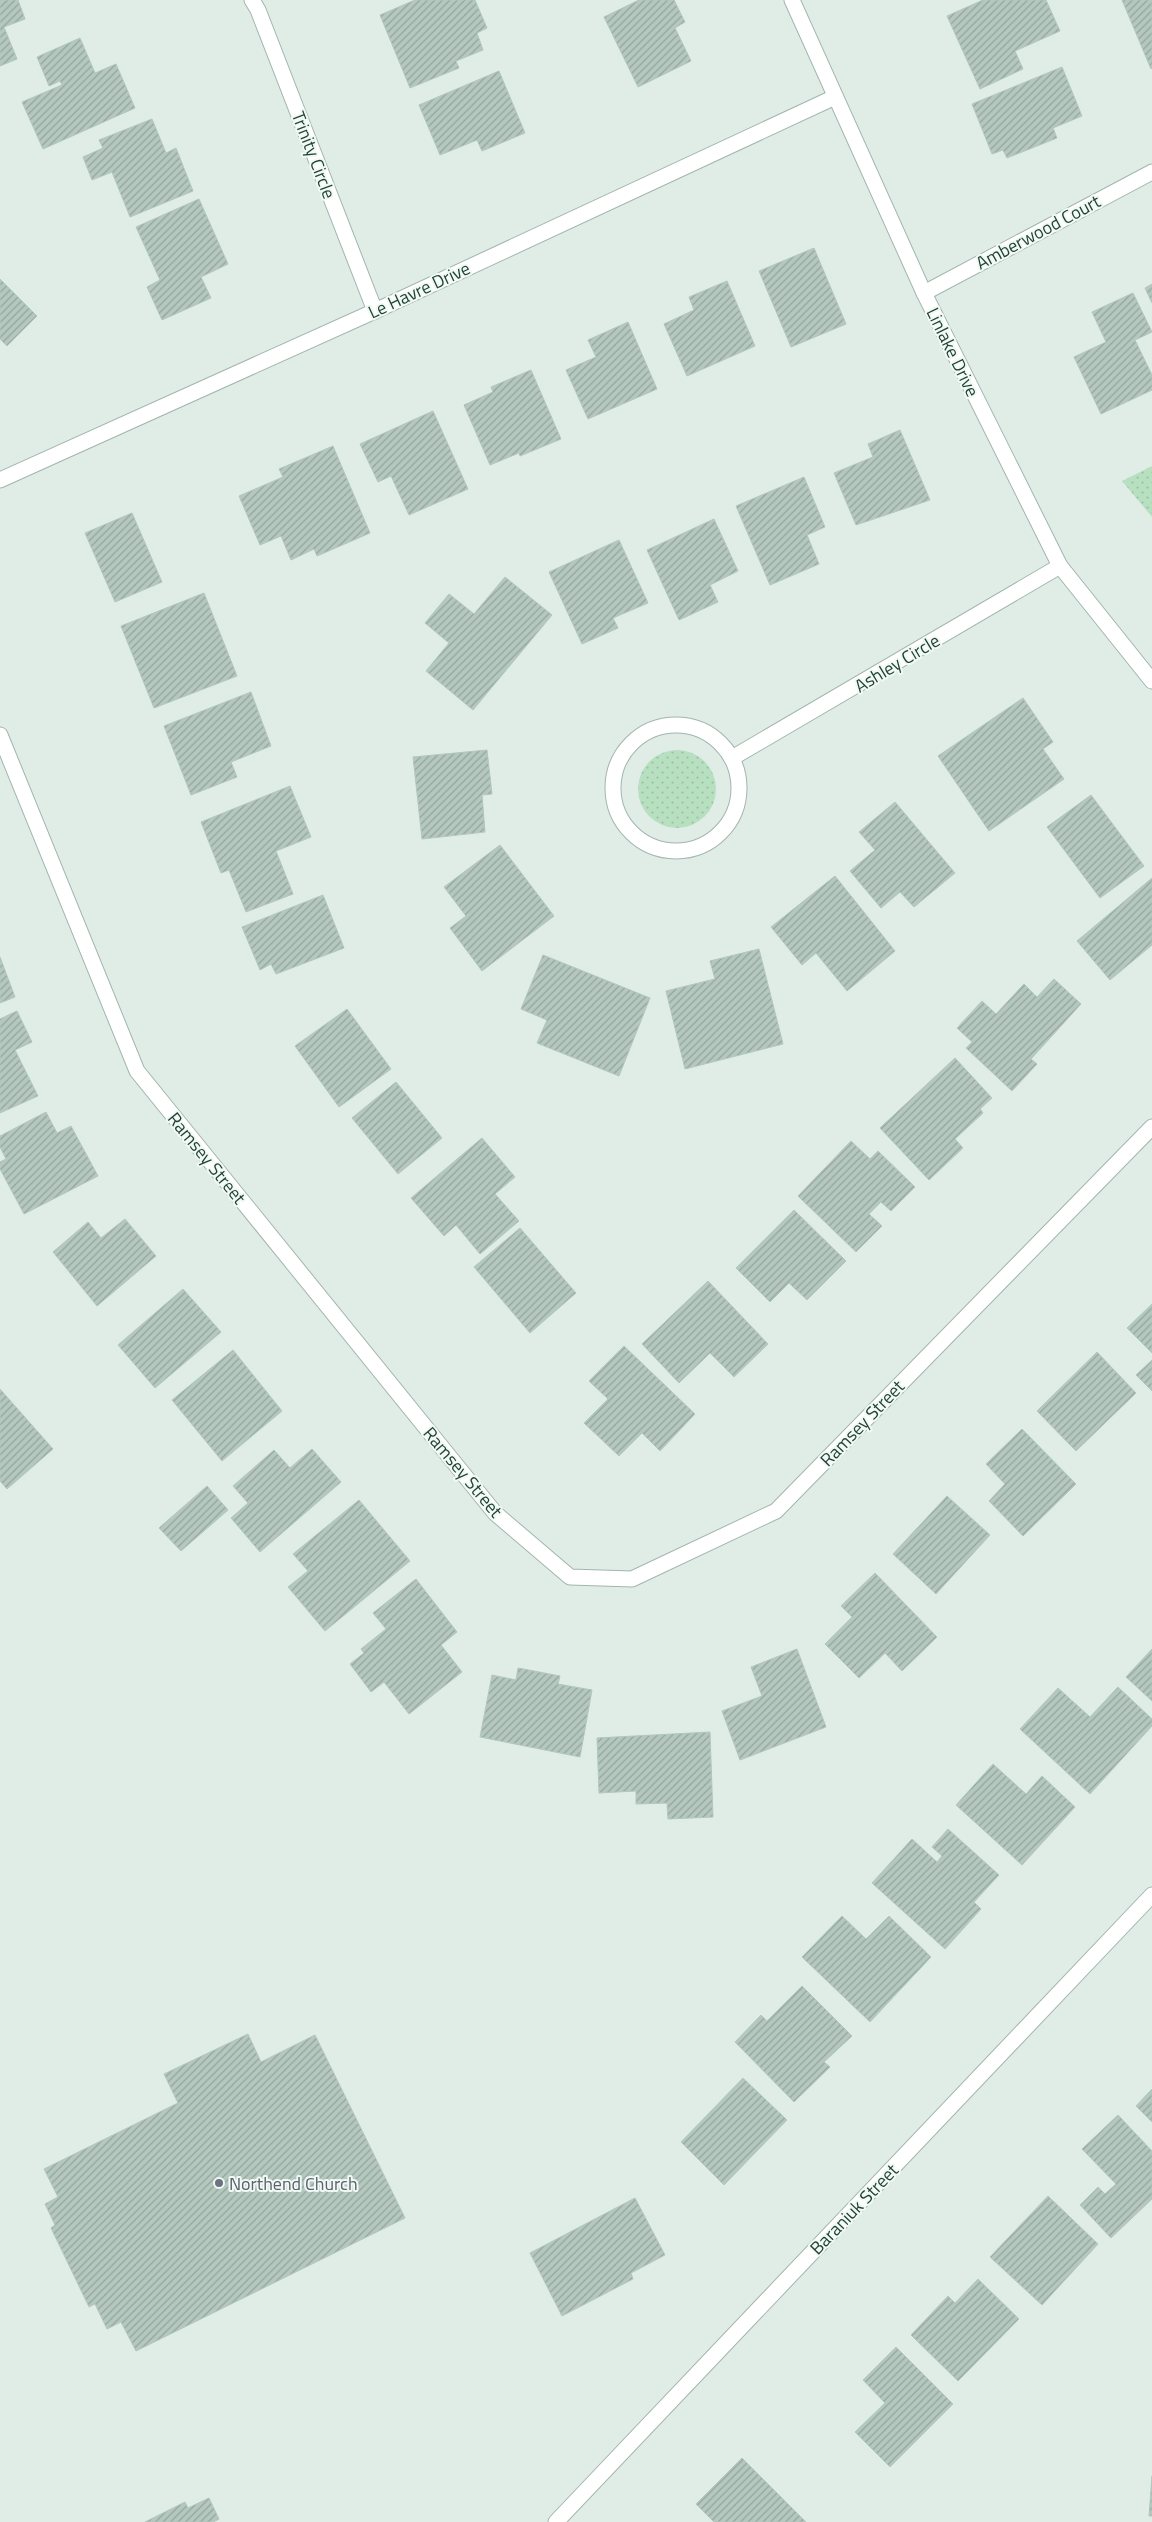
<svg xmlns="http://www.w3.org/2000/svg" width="1152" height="2522" viewBox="0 0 1152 2522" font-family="'Titillium Web',sans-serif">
	<defs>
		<pattern id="green-dots" width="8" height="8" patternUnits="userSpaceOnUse" patternTransform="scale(1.25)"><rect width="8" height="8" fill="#b7e0c0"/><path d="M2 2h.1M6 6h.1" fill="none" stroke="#9dc1a6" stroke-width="1.8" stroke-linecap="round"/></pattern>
		<pattern id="building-hatch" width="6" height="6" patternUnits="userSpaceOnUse" patternTransform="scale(1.25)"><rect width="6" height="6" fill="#b5c8bf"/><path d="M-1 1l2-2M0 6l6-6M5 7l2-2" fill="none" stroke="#93a49c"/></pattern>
	</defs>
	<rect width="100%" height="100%" fill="#e0ede7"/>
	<!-- green -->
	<g fill="url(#green-dots)">
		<polygon points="1152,466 1152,517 1122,481"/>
		<circle cx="677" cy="789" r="39"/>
	</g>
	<!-- building -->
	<g fill="url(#building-hatch)" stroke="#b2c7bd">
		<polygon points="0,0 18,0 25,19 4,27 17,59 0,66"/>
		<polygon points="415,0 475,0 487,28 477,33 483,50 456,61 459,68 410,88 380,15"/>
		<polygon points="639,0 674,0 685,22 675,28 691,61 638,87 604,17"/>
		<polygon points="983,0 1046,0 1060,31 1015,51 1023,69 980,89 947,16"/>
		<polygon points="1122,0 1152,0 1152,68 1151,69"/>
		<polygon points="80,38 95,73 116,64 135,108 43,149 22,102 62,85 60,81 49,86 37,57"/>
		<polygon points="1062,67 1082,116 1053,128 1057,138 1007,158 1003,150 992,154 972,104"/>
		<polygon points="499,71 525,133 482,151 477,140 440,155 419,105"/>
		<polygon points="152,119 166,153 176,148 193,191 130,217 112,172 92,180 83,157 103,148 99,140"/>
		<polygon points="199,199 228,264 201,277 211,298 162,320 147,287 160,280 136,227"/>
		<polygon points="814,248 846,324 791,347 759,271"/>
		<polygon points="0,279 37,316 7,346 0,339"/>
		<polygon points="727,281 755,346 687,376 664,324 694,310 689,297"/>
		<polygon points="1152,284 1152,303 1145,288"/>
		<polygon points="1133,293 1152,332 1135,340 1152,375 1152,390 1101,414 1074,357 1106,342 1092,312"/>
		<polygon points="628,322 657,389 588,419 566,370 596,357 588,340"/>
		<polygon points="531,370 561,439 520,456 519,453 490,465 464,405 493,392 491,387"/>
		<polygon points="433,411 468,489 409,515 391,476 378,482 360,444"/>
		<polygon points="900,430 930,500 856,525 834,473 873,457 868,444"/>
		<polygon points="333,446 370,533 317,556 314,549 291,560 281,536 260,545 239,496 283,477 279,469"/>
		<polygon points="804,477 825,527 807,535 819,564 770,585 736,506"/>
		<polygon points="132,513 162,582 115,602 85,533"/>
		<polygon points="714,519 738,571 710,585 718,602 679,620 647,550"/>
		<polygon points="619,540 648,603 613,618 618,628 582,644 549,572"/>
		<polygon points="505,577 552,615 473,710 426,671 449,643 425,623 449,594 474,614"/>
		<polygon points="204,593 237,676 154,708 121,626"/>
		<polygon points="251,692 271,746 231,762 237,777 191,795 164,726"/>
		<polygon points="1023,698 1053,742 1043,749 1064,779 989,831 938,756"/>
		<polygon points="487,750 492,794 482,795 485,832 422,839 413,757"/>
		<polygon points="290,786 311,837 276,851 293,894 246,912 229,870 221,873 201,822"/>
		<polygon points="1091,795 1144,866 1100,898 1047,827"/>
		<polygon points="895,802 955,873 914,907 900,892 881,908 850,871 875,850 859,832"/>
		<polygon points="500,845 554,916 482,971 450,928 466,916 444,887"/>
		<polygon points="835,876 895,951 847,991 816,953 802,965 771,927"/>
		<polygon points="1152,878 1152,945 1110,980 1077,941"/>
		<polygon points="323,895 344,948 276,974 271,964 260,970 242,927"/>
		<polygon points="759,949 783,1044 685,1069 666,991 715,979 710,961"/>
		<polygon points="543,955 650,998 619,1076 537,1043 547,1020 521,1009"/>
		<polygon points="0,957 15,997 0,1003"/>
		<polygon points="1054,979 1081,1004 1031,1059 1037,1064 1012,1091 966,1048 972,1042 957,1028 982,1001 996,1014 1024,984 1037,997"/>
		<polygon points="347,1009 391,1069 339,1107 295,1046"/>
		<polygon points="17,1011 32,1042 15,1050 38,1096 0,1113 0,1019"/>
		<polygon points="955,1058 992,1098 980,1109 983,1113 955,1139 963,1148 929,1180 880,1128"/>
		<polygon points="396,1082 442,1138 398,1174 352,1118"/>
		<polygon points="46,1112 57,1133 71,1126 98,1176 24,1214 0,1169 0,1162 6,1159 0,1147 0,1136"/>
		<polygon points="482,1138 515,1177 495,1194 519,1221 480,1254 456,1225 444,1236 411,1198"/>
		<polygon points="851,1141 870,1159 878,1151 915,1187 891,1211 881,1202 869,1214 882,1226 856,1252 798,1196"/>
		<polygon points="794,1210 846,1261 807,1300 789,1283 770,1302 736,1268"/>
		<polygon points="125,1219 156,1256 97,1306 53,1252 88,1222 101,1238"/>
		<polygon points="520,1228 576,1293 530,1333 474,1267"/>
		<polygon points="708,1281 768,1344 734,1377 710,1353 679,1383 642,1344"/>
		<polygon points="183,1289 221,1332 155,1388 118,1345"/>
		<polygon points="1152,1304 1152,1353 1127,1328"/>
		<polygon points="624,1346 695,1414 660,1451 642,1433 619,1456 584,1423 608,1399 589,1381"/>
		<polygon points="233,1350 282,1411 222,1461 172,1400"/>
		<polygon points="1097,1352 1136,1393 1076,1451 1037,1411"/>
		<polygon points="1152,1360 1152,1391 1136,1375"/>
		<polygon points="0,1389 53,1449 7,1489 0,1481"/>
		<polygon points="1022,1429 1076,1484 1023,1536 989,1501 1005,1484 986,1464"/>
		<polygon points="312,1449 341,1482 260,1552 231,1518 248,1503 233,1486 274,1450 290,1468"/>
		<polygon points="207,1486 228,1510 181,1551 159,1528"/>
		<polygon points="947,1496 990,1535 936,1594 893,1554"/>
		<polygon points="359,1500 410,1561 325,1631 288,1587 308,1571 293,1554"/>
		<polygon points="875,1573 937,1637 902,1671 885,1653 859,1678 825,1644 852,1617 841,1606"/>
		<polygon points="416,1579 457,1632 441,1645 462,1672 409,1714 384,1682 371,1692 350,1664 364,1653 361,1649 386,1629 373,1613"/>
		<polygon points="797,1649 826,1727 740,1760 722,1711 762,1696 751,1667"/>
		<polygon points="1152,1649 1152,1701 1126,1677"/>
		<polygon points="518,1668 560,1676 558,1684 592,1690 580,1757 480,1737 492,1675 516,1680"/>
		<polygon points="1118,1687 1152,1719 1152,1726 1090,1794 1020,1729 1058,1688 1090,1717"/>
		<polygon points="710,1732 713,1817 668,1819 667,1803 636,1804 636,1791 599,1793 597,1738"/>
		<polygon points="993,1764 1026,1794 1042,1776 1075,1807 1022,1865 956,1805"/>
		<polygon points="948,1829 999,1875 974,1902 981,1909 945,1949 872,1883 912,1839 937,1862 942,1856 932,1847"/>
		<polygon points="842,1916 866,1939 889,1916 931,1957 870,2022 802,1957"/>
		<polygon points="802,1986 852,2036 824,2062 830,2067 794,2102 735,2042 761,2015 767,2021"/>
		<polygon points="248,2034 261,2062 315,2035 405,2218 136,2351 121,2322 107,2329 95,2304 89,2307 51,2228 55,2225 45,2204 58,2197 44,2169 178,2103 164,2074"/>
		<polygon points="743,2078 787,2120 724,2185 681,2142"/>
		<polygon points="1152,2089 1152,2122 1136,2106"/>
		<polygon points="1118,2115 1152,2151 1152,2199 1111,2238 1080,2205 1098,2187 1105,2194 1116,2184 1082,2149"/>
		<polygon points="1048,2196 1098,2244 1042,2305 990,2257"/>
		<polygon points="635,2198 665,2255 631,2273 633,2279 562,2316 530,2253"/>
		<polygon points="978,2279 1019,2319 958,2381 911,2335 948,2296 955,2303"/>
		<polygon points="896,2347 953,2404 890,2467 855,2432 885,2403 863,2380"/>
		<polygon points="742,2458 806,2522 714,2522 696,2504"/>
		<polygon points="1152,2476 1152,2516 1149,2516"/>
		<polygon points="209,2498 219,2519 213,2522 145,2522 185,2502 188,2508"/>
	</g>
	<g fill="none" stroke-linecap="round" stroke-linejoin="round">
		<!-- street casing -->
		<g stroke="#a2b5ae" stroke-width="17">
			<g id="street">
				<polyline points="252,0 258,10 375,311"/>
				<polyline points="792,0 924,293 1060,566 1152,681"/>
				<polyline points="924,293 1152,172"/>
				<polyline points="0,480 375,311 835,97"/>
				<circle cx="676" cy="788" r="63"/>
				<polyline points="0,735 137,1071 495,1513 570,1577 632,1579 776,1511 1152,1127"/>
				<polyline points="732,758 1060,566"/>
				<polyline points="556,2522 1152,1895"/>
			</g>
		</g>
		<!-- street -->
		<use href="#street" stroke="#fff" stroke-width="15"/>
	</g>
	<!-- markers -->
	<circle fill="#6b7280" stroke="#f1f9f5" stroke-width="2" cx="219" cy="2183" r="5"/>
	<g text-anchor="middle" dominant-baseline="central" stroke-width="4" stroke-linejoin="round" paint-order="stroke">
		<!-- street labels -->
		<g font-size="18" fill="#1f3f35" stroke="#f1f9f5">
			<text transform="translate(314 155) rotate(69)">Trinity Circle</text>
			<text transform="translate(1038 232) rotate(-28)">Amberwood Court</text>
			<text transform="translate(419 290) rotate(-25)">Le Havre Drive</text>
			<text transform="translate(953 352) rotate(64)">Linlake Drive</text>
			<text transform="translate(897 663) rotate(-31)">Ashley Circle</text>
			<text transform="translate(207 1158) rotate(51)">Ramsey Street</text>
			<text transform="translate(862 1423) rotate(-46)">Ramsey Street</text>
			<text transform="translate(463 1472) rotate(50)">Ramsey Street</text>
			<text transform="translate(854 2209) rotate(-46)">Baraniuk Street</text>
		</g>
		<!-- worship labels -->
		<g font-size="18" fill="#5b616d" stroke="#f1f9f5" text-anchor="start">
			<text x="229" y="2183">Northend Church</text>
		</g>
	</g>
</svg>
